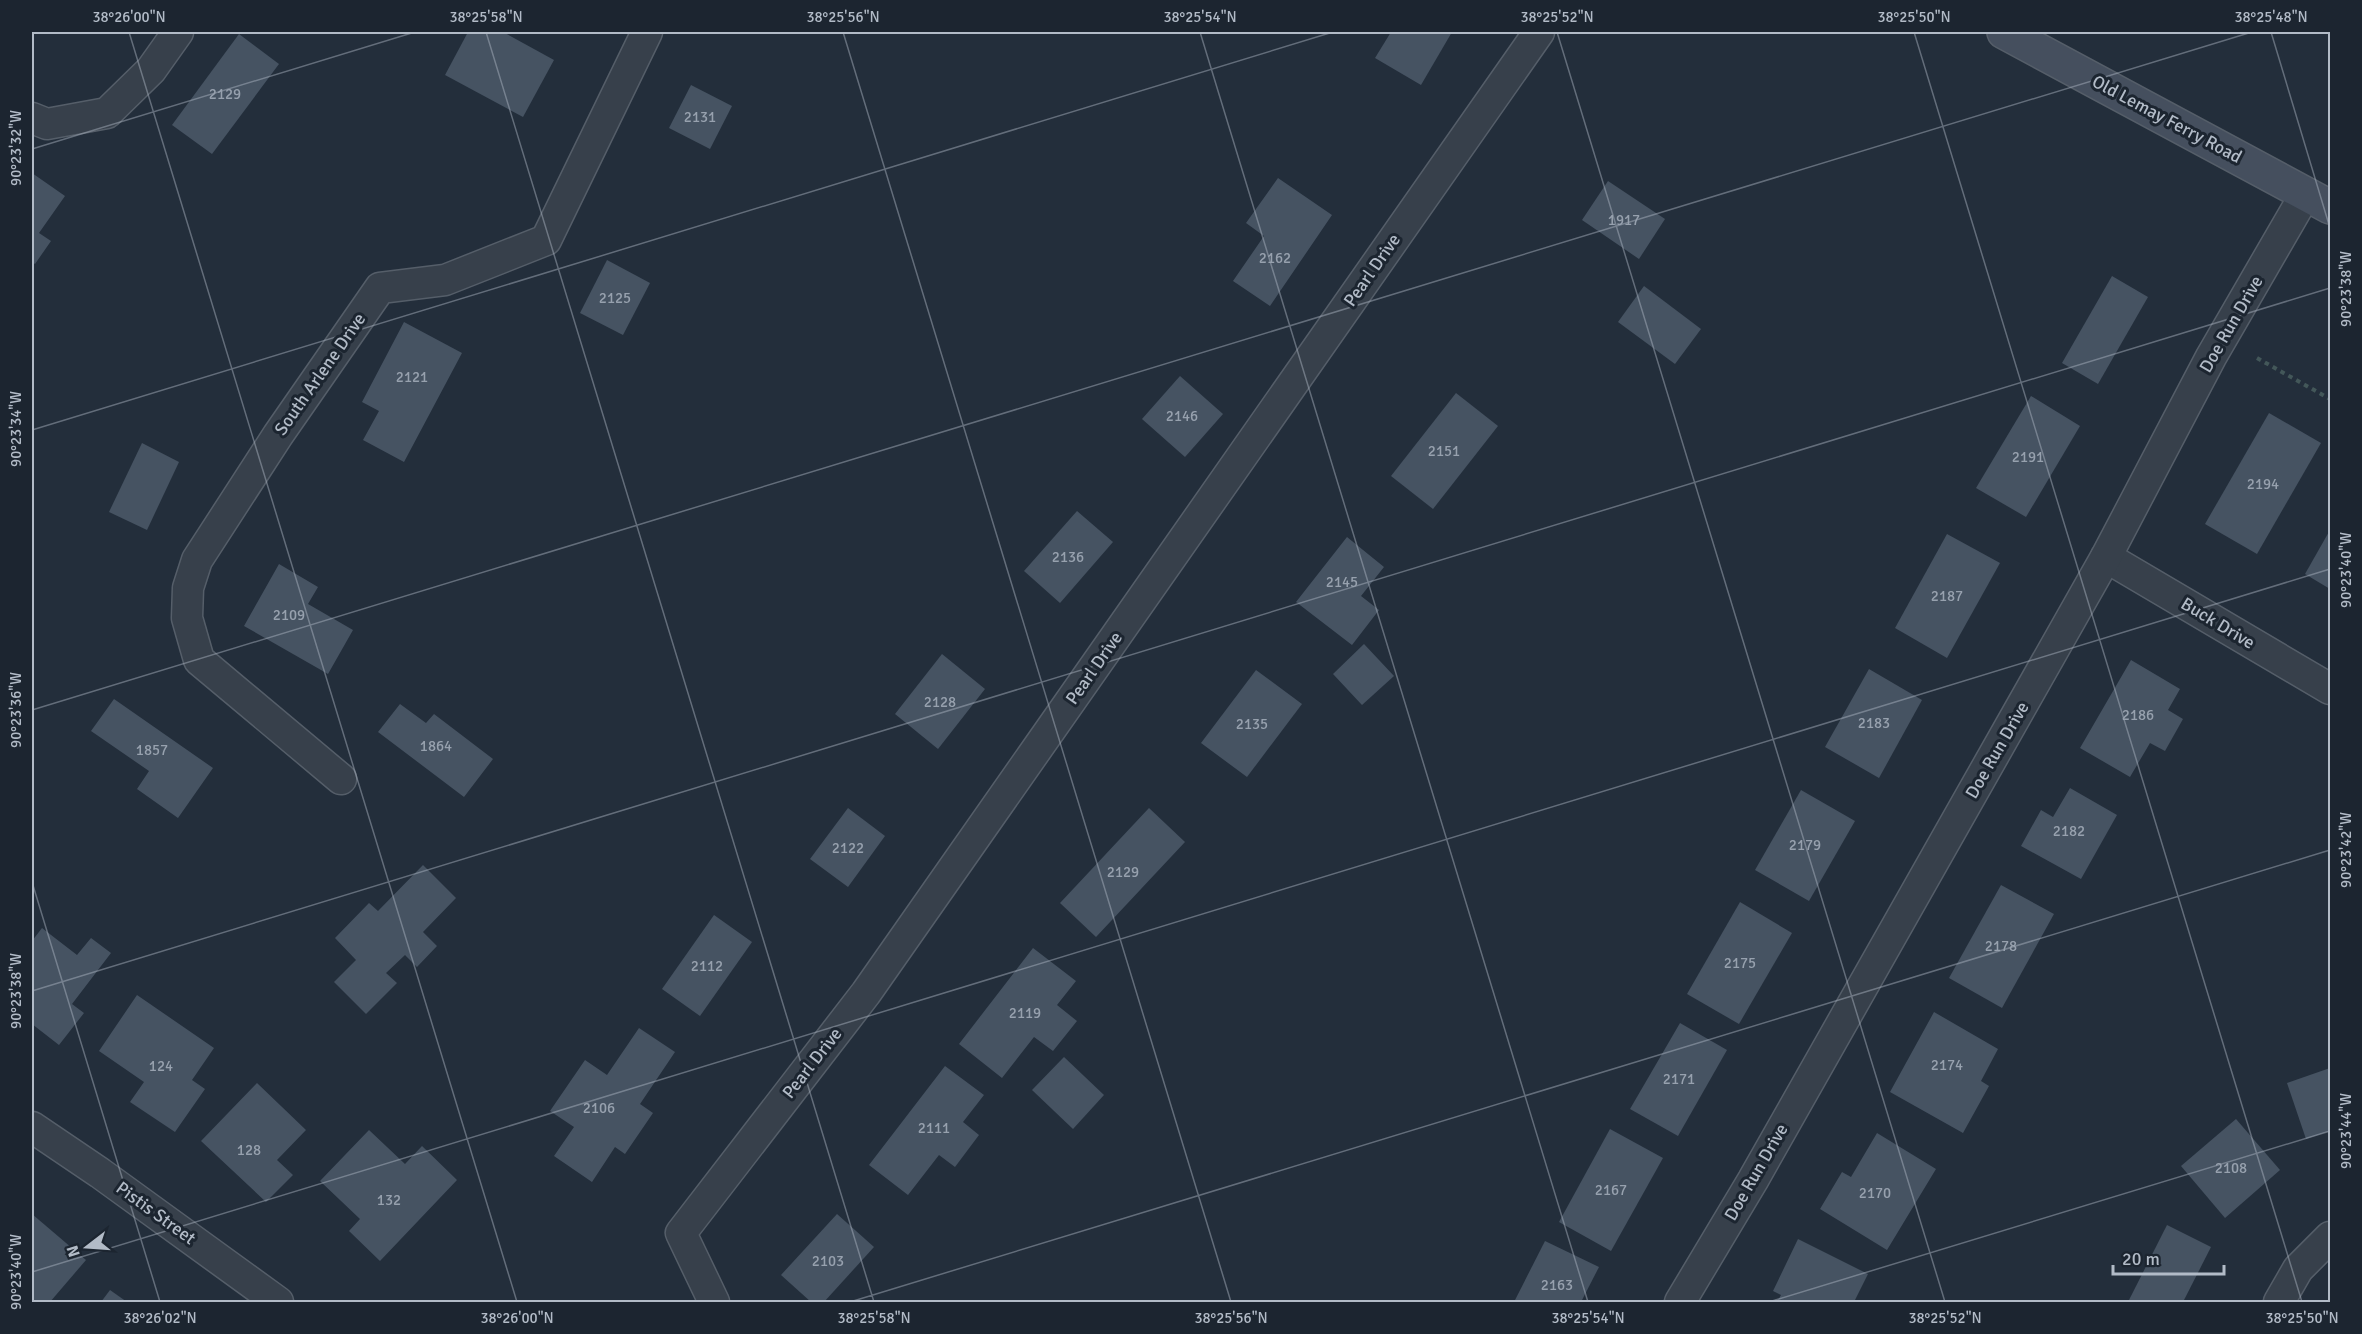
<svg xmlns="http://www.w3.org/2000/svg" width="2362" height="1334" viewBox="0 0 2362 1334" font-family="Signika,sans-serif">
	<rect width="100%" height="100%" fill="#232e3b"/>
	<!-- building -->
	<g fill="#465362">
		<polygon points="468,32 503,32 554,60 523,117 445,75"/>
		<polygon points="1391,32 1452,32 1421,85 1375,58"/>
		<polygon points="239,34 279,64 212,154 172,125"/>
		<polygon points="691,85 732,106 710,149 669,128"/>
		<polygon points="32,173 65,196 39,233 51,241 35,264 32,262"/>
		<polygon points="1278,178 1332,215 1270,306 1233,281 1264,236 1246,223"/>
		<polygon points="1608,181 1665,219 1639,259 1582,220"/>
		<polygon points="607,260 650,283 623,335 580,313"/>
		<polygon points="2112,276 2148,297 2098,384 2062,363"/>
		<polygon points="1644,286 1701,329 1675,364 1618,322"/>
		<polygon points="404,322 462,353 404,462 363,440 379,411 362,402"/>
		<polygon points="1180,376 1223,414 1185,457 1142,419"/>
		<polygon points="1456,393 1498,426 1433,509 1391,476"/>
		<polygon points="2031,396 2080,426 2026,517 1976,488"/>
		<polygon points="2269,413 2321,443 2257,554 2205,524"/>
		<polygon points="142,443 179,462 147,530 109,512"/>
		<polygon points="1077,511 1113,542 1060,603 1024,571"/>
		<polygon points="2330,530 2330,589 2305,574"/>
		<polygon points="1947,534 2000,563 1947,658 1895,628"/>
		<polygon points="1347,537 1384,567 1361,596 1379,610 1352,645 1296,602"/>
		<polygon points="279,564 318,587 308,604 353,630 328,674 244,626"/>
		<polygon points="1364,644 1394,676 1362,705 1333,674"/>
		<polygon points="942,654 985,689 938,749 895,714"/>
		<polygon points="2131,660 2180,689 2168,710 2183,719 2165,751 2150,743 2130,777 2080,748"/>
		<polygon points="1869,669 1922,700 1879,778 1825,747"/>
		<polygon points="1256,670 1302,704 1247,777 1201,743"/>
		<polygon points="114,699 213,768 178,818 137,789 149,771 91,731"/>
		<polygon points="400,704 426,723 434,714 493,759 464,797 378,732"/>
		<polygon points="2070,788 2117,815 2081,879 2021,846 2041,810 2053,817"/>
		<polygon points="1801,790 1855,821 1809,901 1755,870"/>
		<polygon points="848,808 885,836 848,887 810,859"/>
		<polygon points="1149,808 1185,842 1096,937 1060,903"/>
		<polygon points="423,865 456,898 423,932 437,946 417,967 405,955 386,973 397,983 366,1014 334,982 356,960 335,938 369,903 378,911"/>
		<polygon points="2001,885 2054,914 2002,1008 1949,978"/>
		<polygon points="1740,902 1792,933 1739,1024 1687,994"/>
		<polygon points="714,915 752,942 700,1016 662,989"/>
		<polygon points="42,928 77,955 91,938 111,953 72,1004 84,1013 59,1045 32,1024 32,941"/>
		<polygon points="1033,948 1076,981 1057,1005 1077,1021 1053,1051 1034,1037 1002,1078 959,1044"/>
		<polygon points="137,995 214,1048 192,1080 205,1089 175,1132 130,1102 144,1082 99,1051"/>
		<polygon points="1934,1012 1998,1049 1981,1081 1989,1086 1963,1133 1890,1092"/>
		<polygon points="1680,1023 1727,1050 1678,1136 1630,1109"/>
		<polygon points="639,1028 675,1052 640,1104 653,1113 625,1154 615,1147 592,1182 554,1156 574,1127 550,1111 585,1060 607,1075"/>
		<polygon points="1064,1057 1104,1095 1073,1129 1032,1090"/>
		<polygon points="945,1066 984,1095 963,1122 979,1135 955,1167 939,1155 908,1195 869,1165"/>
		<polygon points="2330,1068 2330,1131 2306,1139 2287,1083"/>
		<polygon points="257,1083 306,1130 277,1160 293,1175 266,1202 201,1141"/>
		<polygon points="2236,1119 2280,1170 2225,1218 2181,1166"/>
		<polygon points="1610,1129 1663,1158 1611,1251 1559,1222"/>
		<polygon points="369,1130 405,1164 422,1146 457,1180 380,1261 349,1231 360,1219 320,1181"/>
		<polygon points="1877,1133 1936,1169 1887,1250 1820,1209 1842,1172 1851,1177"/>
		<polygon points="32,1214 86,1260 50,1302 32,1302"/>
		<polygon points="837,1214 874,1247 824,1302 811,1302 781,1275"/>
		<polygon points="2167,1225 2211,1247 2183,1302 2128,1302"/>
		<polygon points="1798,1239 1868,1274 1854,1302 1777,1302 1781,1295 1773,1291"/>
		<polygon points="1545,1241 1599,1267 1581,1302 1514,1302"/>
		<polygon points="110,1290 127,1302 101,1302"/>
	</g>
	<g fill="none" stroke-linecap="round" stroke-linejoin="round">
		<!-- minor casing -->
		<g stroke="#555e69" stroke-width="33">
			<g id="minor">
				<polyline points="32,118 47,124 107,113 151,70 178,32"/>
				<polyline points="2106,557 2330,689"/>
				<polyline points="341,779 199,660 187,618 188,588 197,560 278,435 380,288 445,280 546,240 647,32"/>
				<polyline points="32,1127 100,1173 278,1302"/>
				<polyline points="714,1302 681,1233 866,993 1539,32"/>
				<polyline points="1680,1302 1753,1180 2106,557 2211,357 2306,193"/>
				<polyline points="2279,1302 2298,1269 2330,1237"/>
			</g>
		</g>
		<!-- secondary casing -->
		<g stroke="#555e69" stroke-width="36">
			<polyline id="secondary" points="2004,32 2330,207"/>
		</g>
		<!-- path -->
		<polyline stroke="#435759" stroke-width="4" stroke-dasharray="4.5 4.5" stroke-linecap="butt" points="2257,358 2330,399"/>
		<!-- minor -->
		<use href="#minor" stroke="#37404b" stroke-width="30"/>
		<!-- secondary -->
		<use href="#secondary" stroke="#454f5e" stroke-width="33"/>
	</g>
	<!-- ticks -->
	<path fill="none" stroke="#b2bbc7" stroke-width="1.5" stroke-opacity="0.45" d="M129 32 517 1302M486 32 874 1302M843 32 1231 1302M1200 32 1588 1302M1557 32 1945 1302M1914 32 2302 1302M2271 32 2330 228M32 149 415 32M32 430 1333 32M32 710 2252 32M32 882 160 1302M32 991 2330 288M32 1272 2330 569M850 1302 2330 850M1769 1302 2330 1131"/>
	<g text-anchor="middle" dominant-baseline="central" stroke-width="6" stroke-linejoin="round" paint-order="stroke">
		<!-- number labels -->
		<g font-size="15" fill="#97a1ae">
			<text x="225" y="94">2129</text>
			<text x="700" y="117">2131</text>
			<text x="1624" y="220">1917</text>
			<text x="1275" y="258">2162</text>
			<text x="615" y="298">2125</text>
			<text x="412" y="377">2121</text>
			<text x="1182" y="416">2146</text>
			<text x="1444" y="451">2151</text>
			<text x="2028" y="457">2191</text>
			<text x="2263" y="484">2194</text>
			<text x="1068" y="557">2136</text>
			<text x="1342" y="582">2145</text>
			<text x="1947" y="596">2187</text>
			<text x="289" y="615">2109</text>
			<text x="940" y="702">2128</text>
			<text x="2138" y="715">2186</text>
			<text x="1874" y="723">2183</text>
			<text x="1252" y="724">2135</text>
			<text x="436" y="746">1864</text>
			<text x="152" y="750">1857</text>
			<text x="2069" y="831">2182</text>
			<text x="1805" y="845">2179</text>
			<text x="848" y="848">2122</text>
			<text x="1123" y="872">2129</text>
			<text x="2001" y="946">2178</text>
			<text x="1740" y="963">2175</text>
			<text x="707" y="966">2112</text>
			<text x="1025" y="1013">2119</text>
			<text x="1947" y="1065">2174</text>
			<text x="161" y="1066">124</text>
			<text x="1679" y="1079">2171</text>
			<text x="599" y="1108">2106</text>
			<text x="934" y="1128">2111</text>
			<text x="249" y="1150">128</text>
			<text x="2231" y="1168">2108</text>
			<text x="1611" y="1190">2167</text>
			<text x="1875" y="1193">2170</text>
			<text x="389" y="1200">132</text>
			<text x="828" y="1261">2103</text>
			<text x="1557" y="1285">2163</text>
		</g>
		<!-- street labels -->
		<g font-size="18" fill="#b2bbc7" stroke="#1c2530">
			<text transform="translate(2167 119) rotate(28)">Old Lemay Ferry Road</text>
			<text transform="translate(1372 270) rotate(-55)">Pearl Drive</text>
			<text transform="translate(2231 324) rotate(-60)">Doe Run Drive</text>
			<text transform="translate(320 374) rotate(-55)">South Arlene Drive</text>
			<text transform="translate(2218 623) rotate(31)">Buck Drive</text>
			<text transform="translate(1094 668) rotate(-55)">Pearl Drive</text>
			<text transform="translate(1997 750) rotate(-60)">Doe Run Drive</text>
			<text transform="translate(812 1063) rotate(-52)">Pearl Drive</text>
			<text transform="translate(1756 1172) rotate(-60)">Doe Run Drive</text>
			<text transform="translate(156 1213) rotate(36)">Pistis Street</text>
		</g>
	</g>
	<!-- border -->
	<rect width="2362" height="1334" fill="none" stroke="#1c2530" stroke-width="66"/>
	<!-- north arrow -->
	<g transform="translate(87 1247) rotate(253)" stroke="#1c2530" stroke-width="4.5" paint-order="stroke">
	<path d="M0-4.5L10 22L0 15L-10 22Z" fill="#b2bbc7"/>
	<text y="-9" font-size="16" font-weight="bold" text-anchor="middle" fill="#b2bbc7">N</text>
	</g>
	<!-- scale -->
	<path d="M2113 1265v9h111v-9" fill="none" stroke="#b2bbc7" stroke-width="3"/>
	<text x="2122" y="1265" font-size="18" fill="#b2bbc7" stroke="#1c2530" stroke-width="4.5" paint-order="stroke">20 m</text>
	<rect x="33" y="33" width="2296" height="1268" fill="none" stroke="#b2bbc7" stroke-width="2"/>
	<g font-size="15" text-anchor="middle" fill="#b2bbc7">
		<text x="129" y="22">38°26'00"N</text>
		<text x="486" y="22">38°25'58"N</text>
		<text x="843" y="22">38°25'56"N</text>
		<text x="1200" y="22">38°25'54"N</text>
		<text x="1557" y="22">38°25'52"N</text>
		<text x="1914" y="22">38°25'50"N</text>
		<text x="2271" y="22">38°25'48"N</text>
		<text transform="translate(16 148) rotate(-90)" y="5">90°23'32"W</text>
		<text transform="translate(2346 289) rotate(-90)" y="5">90°23'38"W</text>
		<text transform="translate(16 429) rotate(-90)" y="5">90°23'34"W</text>
		<text transform="translate(2346 570) rotate(-90)" y="5">90°23'40"W</text>
		<text transform="translate(16 710) rotate(-90)" y="5">90°23'36"W</text>
		<text transform="translate(2346 850) rotate(-90)" y="5">90°23'42"W</text>
		<text transform="translate(16 991) rotate(-90)" y="5">90°23'38"W</text>
		<text transform="translate(2346 1131) rotate(-90)" y="5">90°23'44"W</text>
		<text transform="translate(16 1272) rotate(-90)" y="5">90°23'40"W</text>
		<text x="160" y="1323">38°26'02"N</text>
		<text x="517" y="1323">38°26'00"N</text>
		<text x="874" y="1323">38°25'58"N</text>
		<text x="1231" y="1323">38°25'56"N</text>
		<text x="1588" y="1323">38°25'54"N</text>
		<text x="1945" y="1323">38°25'52"N</text>
		<text x="2302" y="1323">38°25'50"N</text>
	</g>
</svg>
